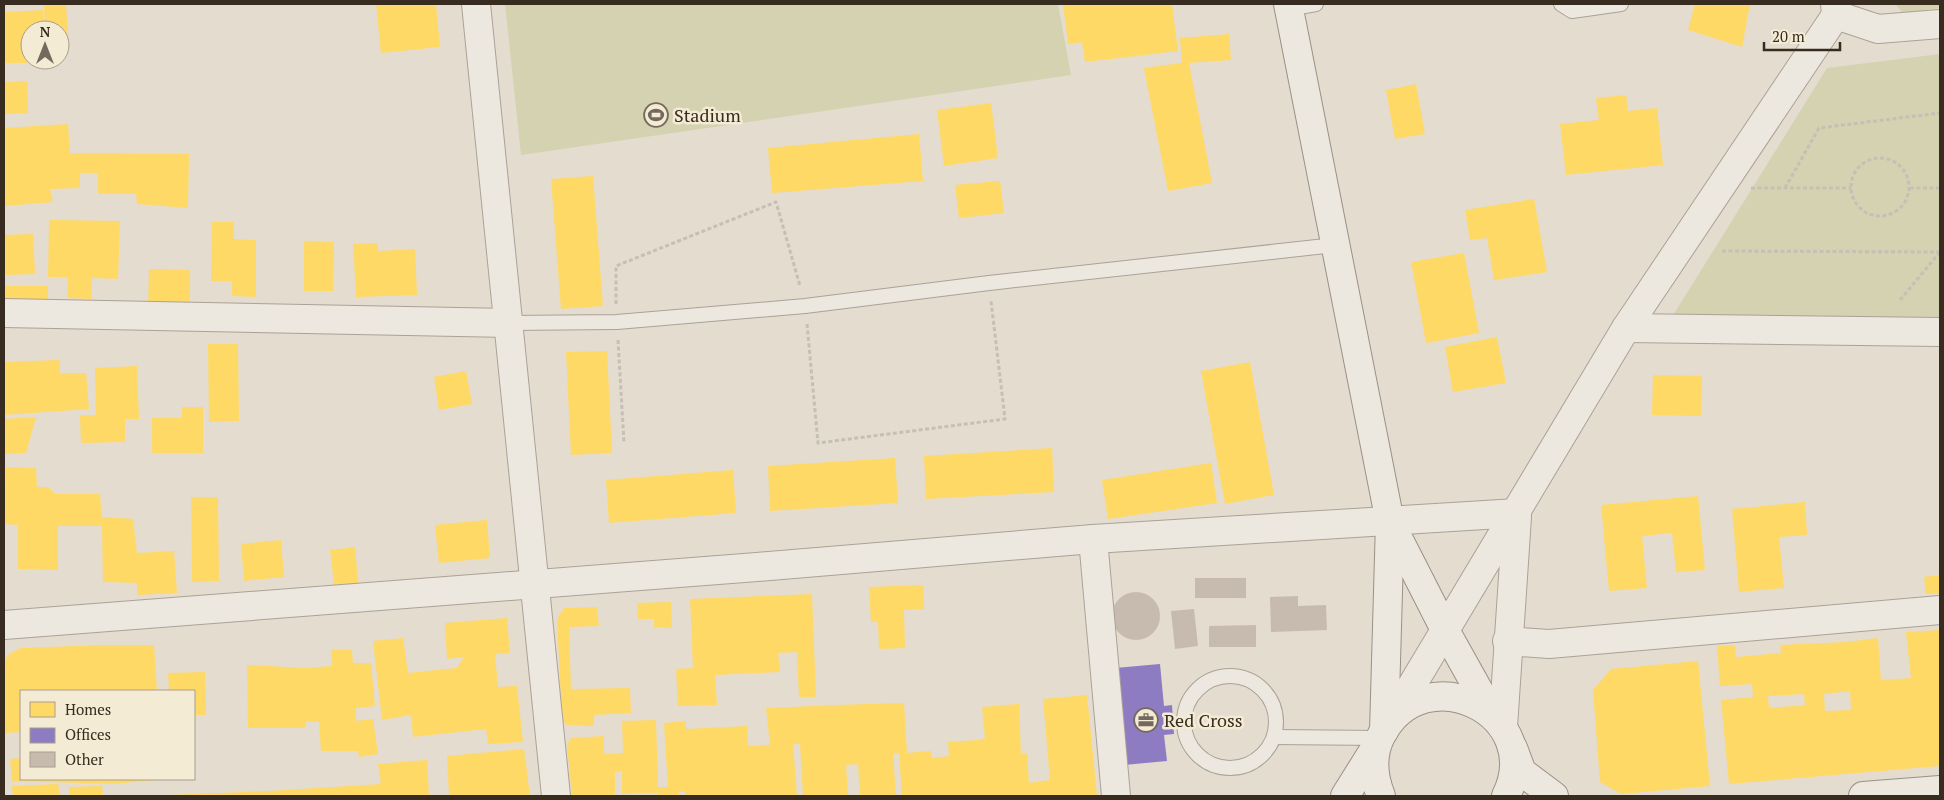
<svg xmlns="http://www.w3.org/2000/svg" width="1944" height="800" viewBox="0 0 1944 800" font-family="'PT Serif',serif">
	<rect width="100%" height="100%" fill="#e4dcce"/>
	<!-- green -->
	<g fill="#d4d2b1">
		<polygon points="505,4 1058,4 1071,75 521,155"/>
		<polygon points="1895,4 1940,4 1940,8 1903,13"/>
		<polygon points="1940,54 1940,323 1672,317 1827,68"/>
	</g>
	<!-- homes -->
	<g fill="#ffd966" fill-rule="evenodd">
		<polygon points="44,4 66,4 69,50 60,51 60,30 45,30"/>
		<polygon points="376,4 436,4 440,47 381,53"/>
		<polygon points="1063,4 1172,4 1178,51 1085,62 1082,42 1068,44"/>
		<polygon points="1695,4 1750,4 1742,47 1688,30"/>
		<polygon points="43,10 44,30 30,30 30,33 26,33 27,63 4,63 4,12"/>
		<polygon points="1229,34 1231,60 1189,63 1212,183 1168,191 1144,68 1182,63 1180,38"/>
		<polygon points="27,81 28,113 4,114 4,82"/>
		<polygon points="1416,84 1425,134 1395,139 1386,90"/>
		<polygon points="1626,95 1628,111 1657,108 1663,165 1566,175 1560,124 1599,120 1596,98"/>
		<polygon points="991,103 998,158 944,166 937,110"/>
		<polygon points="68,124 70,153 189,154 188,208 137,204 136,194 98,194 98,173 80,173 80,188 50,189 53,202 4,206 4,128"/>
		<polygon points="919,134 923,181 772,193 768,148"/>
		<polygon points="593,176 603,306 561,309 551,179"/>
		<polygon points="1000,181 1004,213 959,218 955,185"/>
		<polygon points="1534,199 1547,272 1494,280 1487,238 1470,240 1465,210"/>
		<polygon points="49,220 120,221 118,279 92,278 91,299 67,298 68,277 48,277"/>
		<polygon points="212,222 234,222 234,239 256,240 256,297 232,296 232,281 211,281"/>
		<polygon points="33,234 35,274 4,275 4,235"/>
		<polygon points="304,241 334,242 333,291 304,291"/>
		<polygon points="378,243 378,251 415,249 417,295 356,297 353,244"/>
		<polygon points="1464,253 1479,333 1426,343 1411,262"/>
		<polygon points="149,269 190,270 190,314 148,313"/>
		<polygon points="4,286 48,286 48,309 4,308"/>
		<polygon points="1497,337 1506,383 1453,392 1445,347"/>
		<polygon points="208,344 238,344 239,421 209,422"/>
		<polygon points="607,351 612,453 571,455 566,352"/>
		<polygon points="60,360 60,373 86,373 89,409 4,415 4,362"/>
		<polygon points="1250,362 1274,495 1225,504 1201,371"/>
		<polygon points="137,366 139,419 125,419 125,442 81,443 80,415 96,415 95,368"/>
		<polygon points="466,371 472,404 439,410 434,377"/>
		<polygon points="1653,375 1702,376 1701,416 1652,415"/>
		<polygon points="182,407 203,407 203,453 152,453 152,418 182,418"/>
		<polygon points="36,417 26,453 4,454 4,419"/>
		<polygon points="1052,448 1054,492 926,499 924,456"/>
		<polygon points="895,458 898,503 770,511 768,466"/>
		<polygon points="1211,463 1217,503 1108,519 1102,480"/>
		<polygon points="6,467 36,468 37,487 48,487 56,494 100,494 102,517 133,519 137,553 174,551 177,593 137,595 137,583 103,582 102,526 58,526 58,570 18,569 18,525 4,524"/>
		<polygon points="733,470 736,513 609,523 606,480"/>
		<polygon points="1698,496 1705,570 1676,572 1672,533 1642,536 1647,588 1609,591 1601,505"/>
		<polygon points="191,497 218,497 219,581 192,582"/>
		<polygon points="1805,502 1807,535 1779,537 1784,588 1739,592 1732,509"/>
		<polygon points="487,520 490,558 439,563 435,525"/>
		<polygon points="281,540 284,577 244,581 241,544"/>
		<polygon points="355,547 359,590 335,592 330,550"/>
		<polygon points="1940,575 1940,593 1926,594 1924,577"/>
		<polygon points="923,585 924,609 904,610 905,648 879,649 878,622 871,622 869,587"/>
		<polygon points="812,594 816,697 799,697 797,652 778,653 780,672 715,675 717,705 678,706 676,669 693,668 690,599"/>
		<polygon points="671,602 672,628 654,627 654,619 638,619 637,603"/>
		<polygon points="597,607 599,626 569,627 571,689 630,688 631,713 594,715 594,726 567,725 562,720 557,619 564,608"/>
		<polygon points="507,618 510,653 495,654 498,687 517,686 523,742 488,744 486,729 413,737 411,715 382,720 373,641 403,638 408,673 457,668 464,657 447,659 445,623"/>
		<path d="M1940 630V766L1729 784 1721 700 1753 697 1752 684 1720 686 1717 646 1735 645 1736 657 1781 653 1780 645 1847 642 1878 638 1881 680 1911 678 1906 632ZM1850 691 1851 710 1825 711 1824 694ZM1804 694 1805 705 1769 708 1768 696Z"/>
		<polygon points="105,645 154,645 157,691 21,691 21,732 4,733 4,662 9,654 21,648"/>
		<polygon points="331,650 352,650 353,663 371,663 375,706 356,708 356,721 373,719 378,754 359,757 358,751 321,751 319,722 306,721 305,728 248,728 247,665 306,668 332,666"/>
		<polygon points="1698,661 1710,786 1621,794 1600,782 1593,690 1611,669"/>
		<polygon points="205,672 206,715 194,715 194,691 169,691 168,673"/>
		<polygon points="1087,695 1097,796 902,796 899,753 893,753 896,796 860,796 858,764 846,765 848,796 803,796 800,744 793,744 797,796 685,796 685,791 679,792 679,796 658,796 658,793 622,794 622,771 615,772 615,796 572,796 567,745 571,738 604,736 604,754 623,753 622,721 656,720 658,787 668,787 664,723 686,721 686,729 747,726 748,746 770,745 766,708 836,705 904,703 907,753 931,751 932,758 949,756 948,742 979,740 985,738 982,707 1019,704 1021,754 1027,753 1029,783 1050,780 1043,699"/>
		<polygon points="524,749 530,796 449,796 447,756"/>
		<polygon points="21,758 21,779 156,779 156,780 113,784 12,781 10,759"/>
		<polygon points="427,760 429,796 168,796 168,795 269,791 381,784 378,764"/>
		<polygon points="58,784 60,796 13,796 12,786"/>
		<polygon points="102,786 103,796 70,796 69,787"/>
	</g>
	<!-- offices -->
	<polygon fill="#8e7cc3" points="1160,664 1164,706 1172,705 1174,734 1164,735 1167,761 1124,765 1115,668"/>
	<!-- building -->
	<g fill="#c7bbaf">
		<rect x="1195" y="578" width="51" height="20"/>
		<circle cx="1136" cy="616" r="24"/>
		<polygon points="1298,596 1298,606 1326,605 1327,630 1271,632 1270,597"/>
		<polygon points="1194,609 1198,646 1175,649 1171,611"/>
		<polygon points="1256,625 1256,647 1209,647 1209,626"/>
	</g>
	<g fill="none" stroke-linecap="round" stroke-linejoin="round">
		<!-- service casing -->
		<g stroke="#a9a297" stroke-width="16">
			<g id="service">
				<polyline points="1561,4 1572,11 1621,4"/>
				<polyline points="1288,9 1316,4"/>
				<polyline points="509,323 617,322 805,306 989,283 1335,245"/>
				<circle cx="1230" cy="722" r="46"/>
				<polyline points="1274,737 1380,738"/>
			</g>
		</g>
		<!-- minor casing -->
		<g stroke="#a9a297" stroke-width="30">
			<g id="minor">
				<polyline points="1836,15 1878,29 1940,24"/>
				<polyline points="4,313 509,323"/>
				<polyline points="1626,328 1940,332"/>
				<polyline points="1093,539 1116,796"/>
				<polyline points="4,625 757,567 1093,539 1517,513"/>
				<polyline points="1507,641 1549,644 1940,610"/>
				<polyline points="1393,717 1626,328 1836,15 1835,4"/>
				<polyline points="1503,727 1517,517"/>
			</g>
		</g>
		<!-- tertiary casing -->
		<g stroke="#a9a297" stroke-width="30">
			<polyline id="tertiary" points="476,4 556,796"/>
		</g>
		<!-- secondary casing -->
		<g stroke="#999187" stroke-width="30">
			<g id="secondary">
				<polyline points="1288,4 1390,522 1384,731"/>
				<polyline points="1391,524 1445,630 1493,716"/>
				<polyline points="1513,748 1522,772 1554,796"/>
				<polyline points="1345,796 1375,748"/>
				<path d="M1381 796C1373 776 1371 754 1382 734 1426 654 1546 715 1506 796"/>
				<polyline points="1863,796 1940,790"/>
			</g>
		</g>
		<!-- path -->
		<g stroke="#c5bfb6" stroke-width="3" stroke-dasharray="4 2.5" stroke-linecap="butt">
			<circle cx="1880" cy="187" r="29"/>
			<polyline points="1751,188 1851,188"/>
			<polyline points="1785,188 1819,128 1940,113"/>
			<polyline points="1910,188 1940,188"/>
			<polyline points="1722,251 1940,252"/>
			<polyline points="1900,300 1940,252"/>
			<polyline points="616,304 616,266 776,202 800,286"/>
			<polyline points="807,324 818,443 1005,419 991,301"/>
			<polyline points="618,340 624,443"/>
		</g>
		<!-- service -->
		<use href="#service" stroke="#ece8df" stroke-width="14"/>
		<!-- minor -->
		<use href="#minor" stroke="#ece8df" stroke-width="28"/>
		<!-- tertiary -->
		<use href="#tertiary" stroke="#ece8df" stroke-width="28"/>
		<!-- secondary -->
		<use href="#secondary" stroke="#ece8df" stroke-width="28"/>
	</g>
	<!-- icons -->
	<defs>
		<g id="stadium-ring" transform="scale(1.25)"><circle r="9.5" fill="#f4ebd4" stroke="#74695c" stroke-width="1.5"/><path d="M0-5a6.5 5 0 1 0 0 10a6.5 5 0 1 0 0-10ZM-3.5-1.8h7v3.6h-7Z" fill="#74695c"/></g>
		<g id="office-ring" transform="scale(1.25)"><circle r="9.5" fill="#f4ebd4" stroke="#74695c" stroke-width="1.5"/><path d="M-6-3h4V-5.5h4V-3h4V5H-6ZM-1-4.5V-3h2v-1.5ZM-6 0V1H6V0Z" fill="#74695c"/></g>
	</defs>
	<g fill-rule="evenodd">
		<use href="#stadium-ring" x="656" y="115"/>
		<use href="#office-ring" x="1146" y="720"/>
	</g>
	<g text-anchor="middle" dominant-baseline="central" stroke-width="5" stroke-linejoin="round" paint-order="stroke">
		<!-- poi labels -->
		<g font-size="18" fill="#382b1f" stroke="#f4ebd4" text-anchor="start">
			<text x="674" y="115">Stadium</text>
			<text x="1164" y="720">Red Cross</text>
		</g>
	</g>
	<!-- border -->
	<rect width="1944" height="800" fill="none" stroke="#382b1f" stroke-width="10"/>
	<!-- legend -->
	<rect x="20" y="690" width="175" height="90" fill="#f4ebd4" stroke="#a99e8c"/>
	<rect x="30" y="702" width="25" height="15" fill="#ffd966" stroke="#a99e8c"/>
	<text x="65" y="715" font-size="15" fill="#382b1f">Homes</text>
	<rect x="30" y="728" width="25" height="15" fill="#8e7cc3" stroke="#a99e8c"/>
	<text x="65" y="740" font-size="15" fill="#382b1f">Offices</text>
	<rect x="30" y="752" width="25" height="15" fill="#c7bbaf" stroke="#a99e8c"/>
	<text x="65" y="765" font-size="15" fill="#382b1f">Other</text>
	<!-- north arrow -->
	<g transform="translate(45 45)"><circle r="24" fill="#f4ebd4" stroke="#a99e8c"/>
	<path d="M0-4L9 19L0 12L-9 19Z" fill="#74695c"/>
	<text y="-8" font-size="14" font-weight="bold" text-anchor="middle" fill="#382b1f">N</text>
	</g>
	<!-- scale -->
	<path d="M1764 42v8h76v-8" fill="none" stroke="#382b1f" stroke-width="2.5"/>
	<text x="1772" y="42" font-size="15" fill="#382b1f" stroke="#f4ebd4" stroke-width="4" paint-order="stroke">20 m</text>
</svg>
